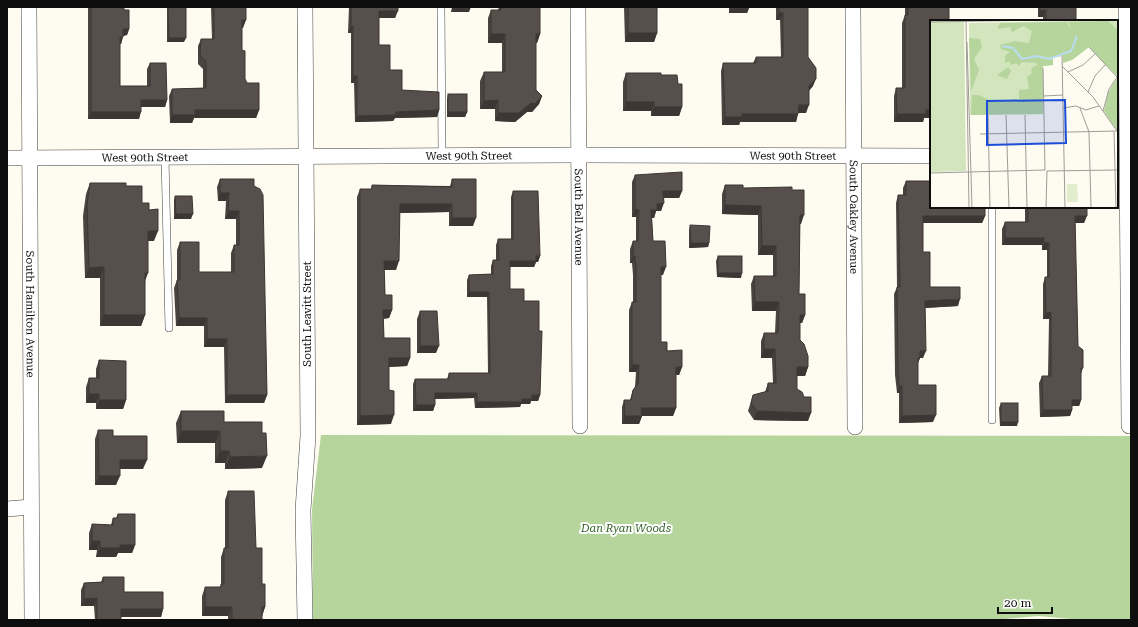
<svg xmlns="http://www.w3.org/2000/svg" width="1138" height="627" viewBox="0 0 1138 627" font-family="'Roboto Serif',serif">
	<rect width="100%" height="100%" fill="#fefbf0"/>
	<!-- forest -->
	<polygon fill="#b6d59d" points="321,435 1131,436 1131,620 1083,620 1038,616 994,620 313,620 312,509"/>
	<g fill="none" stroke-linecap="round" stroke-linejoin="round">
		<!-- service casing -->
		<g stroke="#414141" stroke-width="8">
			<g id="service">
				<polyline points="441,7 442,155"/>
				<polyline points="165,157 169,328"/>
				<polyline points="992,420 992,207"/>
			</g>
		</g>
		<!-- minor casing -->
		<g stroke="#414141" stroke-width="16">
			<g id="minor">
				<path id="s1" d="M29 7 32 620"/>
				<path id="s2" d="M578 7 580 426"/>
				<path id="s3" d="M853 7 855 427"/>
				<polyline points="1126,7 1129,426"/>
				<path id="s4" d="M7 158 579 155 931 156"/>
				<polyline points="7,509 31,507"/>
				<polyline points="305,620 303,510 308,436 305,7"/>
			</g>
		</g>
		<!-- service -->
		<use href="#service" stroke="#fff" stroke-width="7"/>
		<!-- minor -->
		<use href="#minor" stroke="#fff" stroke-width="15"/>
	</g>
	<!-- wall -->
	<g fill="#4a4440">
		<polygon points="88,7 124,7 124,10 129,29 127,35 123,36 121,44 120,44 120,86 147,86 147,69 150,63 167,100 165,107 141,107 139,119 88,119"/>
		<polygon points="167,7 186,7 184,42 167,42"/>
		<polygon points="211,7 246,7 243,28 242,28 242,50 245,79 259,110 256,118 194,118 192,123 170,123 169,96 172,89 203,88 203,69 198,64 198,46 201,39 212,39"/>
		<polygon points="349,7 398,7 395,18 379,18 379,45 390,70 402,90 439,110 437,117 395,118 393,121 355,122 354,83 351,83 351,33 348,33"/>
		<polygon points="499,7 540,7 540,34 537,43 536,43 536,90 542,96 539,104 532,112 527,112 515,122 495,121 495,109 480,109 480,81 484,72 502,72 502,43 488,43 488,18 491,10 498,10"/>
		<polygon points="624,7 658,7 657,9 657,33 654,42 625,42"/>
		<polygon points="729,7 749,7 749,8 747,13 729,13"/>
		<polygon points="776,7 808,7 808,57 813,86 809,91 806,113 798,113 796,122 740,122 739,125 722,125 721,71 723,63 753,63 756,57 781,57 780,20 776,20"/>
		<polygon points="905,7 940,7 931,21 924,118 923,122 894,122 894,96 896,88 902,88 902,23 905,15"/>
		<polygon points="1038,7 1076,7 1076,21 1043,21 1043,17 1038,17"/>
		<polygon points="626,73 661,75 678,84 682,107 679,116 651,116 651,111 623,111 623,82"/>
		<polygon points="448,94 467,112 465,117 447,117 447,99"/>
		<polygon points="635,175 682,191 679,198 664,198 661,211 656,211 654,218 652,218 653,241 663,275 661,275 661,342 667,351 682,367 679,375 676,375 676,408 673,416 642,416 639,424 622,424 622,407 624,400 630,400 633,390 635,387 636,372 629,372 629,310 632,302 633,302 633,275 632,263 630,263 630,249 633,241 636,241 636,217 632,217 632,182"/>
		<polygon points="220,179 254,186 267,395 264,403 225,403 224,347 204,347 204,326 176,326 174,288 177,280 177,250 180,242 199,272 231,272 231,253 234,245 236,245 236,219 225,219 226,201 218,201 217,187"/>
		<polygon points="452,179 473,226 449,226 449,212 400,213 396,270 384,270 385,295 392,310 389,318 383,319 384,338 410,358 407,366 389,367 389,390 391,424 357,425 357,197 360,189 371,189 372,185 450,186"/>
		<polygon points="906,181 985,216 982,223 923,223 923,252 930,287 958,306 925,308 923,358 920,358 918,363 918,385 933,422 899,423 899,393 897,393 895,375 894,294 897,287 896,203 898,195 903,195 903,188"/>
		<polygon points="90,183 126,186 149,210 154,241 148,241 145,280 145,315 141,326 100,326 100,278 85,278 83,216 86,194"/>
		<polygon points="725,185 743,188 792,190 801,224 800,224 799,294 805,315 802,323 800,323 800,340 808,367 805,376 797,376 797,389 808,421 754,420 748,411 753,395 765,392 768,383 773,383 772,358 761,358 761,341 764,333 775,333 776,311 752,311 751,284 754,276 773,276 773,255 758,255 758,215 722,214 722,194"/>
		<polygon points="513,191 540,256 538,262 536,262 534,267 510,267 510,289 524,301 539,331 540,395 538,401 531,401 530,404 521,404 520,407 475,408 474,398 435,399 435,405 433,411 413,411 413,384 415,379 447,379 449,373 488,373 487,297 467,297 467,280 469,275 491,274 491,266 493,260 496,260 496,245 498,239 511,239 511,197"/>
		<polygon points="175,196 191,219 174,219 174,200"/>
		<polygon points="1025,207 1087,207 1084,223 1075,223 1078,346 1083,368 1081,374 1081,400 1079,406 1072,406 1072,410 1070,416 1040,417 1039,383 1042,376 1048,376 1049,319 1043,319 1043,284 1045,277 1047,277 1047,250 1042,250 1042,245 1002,245 1002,229 1005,222 1025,222"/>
		<polygon points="690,225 709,243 708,247 689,248 689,230"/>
		<polygon points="718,256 741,278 717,277 716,261"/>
		<polygon points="420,311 436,353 417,353 417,319"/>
		<polygon points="99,360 126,400 123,409 96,409 96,403 86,403 86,387 89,378 96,378 96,369"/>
		<polygon points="1001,403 1017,426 1000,426 999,408"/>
		<polygon points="181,411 224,422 262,468 225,469 225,463 215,463 215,443 177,443 176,423"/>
		<polygon points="98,430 113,436 143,469 120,469 116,485 95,485 95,439"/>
		<polygon points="228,491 256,548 265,607 262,616 262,620 228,620 228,616 202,616 202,596 205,587 220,587 221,584 221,557 224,548 225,548 225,500"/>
		<polygon points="118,514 135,545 132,553 118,553 116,557 96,557 97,550 89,550 89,533 92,524 111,525 113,518 116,518"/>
		<polygon points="103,577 124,592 163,609 161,617 121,617 121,620 95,620 94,606 81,606 81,590 84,583 101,582"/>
	</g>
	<!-- shaded-wall -->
	<g fill="#3c3734">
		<polygon points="452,7 471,7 469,12 451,12"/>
		<polygon points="749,8 747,13 729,13 730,9"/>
		<polygon points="1046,10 1043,17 1038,17 1040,11"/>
		<polygon points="379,11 398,11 395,18 377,18"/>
		<polygon points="779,13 783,13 780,20 776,20"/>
		<polygon points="242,20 246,20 243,28 239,28"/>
		<polygon points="353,26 351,33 348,33 351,27"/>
		<polygon points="123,29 129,29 127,35 121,36"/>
		<polygon points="628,33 657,33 654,42 625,42"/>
		<polygon points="491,34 505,34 502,43 488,43"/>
		<polygon points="536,34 540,34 537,43 533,43"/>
		<polygon points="120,37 123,37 121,44 117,44"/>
		<polygon points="169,38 186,38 184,42 167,42"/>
		<polygon points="353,76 357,76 354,83 351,83"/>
		<polygon points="816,79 813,86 806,93 809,86"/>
		<polygon points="542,96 539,104 532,112 527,112 515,122 495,121 498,113 531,103"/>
		<polygon points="141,100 167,100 165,107 139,107"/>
		<polygon points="498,100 495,109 480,109 484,101"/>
		<polygon points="626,102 654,102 651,111 623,111"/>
		<polygon points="799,105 809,105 806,113 796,113"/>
		<polygon points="654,107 682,107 679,116 651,116"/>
		<polygon points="195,110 259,110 256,118 194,118 192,123 170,123 172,115"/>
		<polygon points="439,110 437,117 395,118 393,121 355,122 357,116 396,112"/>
		<polygon points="926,110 931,110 931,118 924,118 923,122 894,122 897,114"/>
		<polygon points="91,112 141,112 139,119 88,119"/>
		<polygon points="448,112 467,112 465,117 447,117"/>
		<polygon points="742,114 798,114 796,122 740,122 739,125 722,125 725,117"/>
		<polygon points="663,191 682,191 679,198 661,198"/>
		<polygon points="220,193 229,193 226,201 218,201"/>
		<polygon points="664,203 661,211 656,211 654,218 649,218 651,210 657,204"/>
		<polygon points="400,204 452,204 449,212 397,213"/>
		<polygon points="725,205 761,206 758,215 722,214"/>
		<polygon points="635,209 639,210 636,217 632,217"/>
		<polygon points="228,211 239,211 236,219 225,219"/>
		<polygon points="176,214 193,214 191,219 174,219"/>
		<polygon points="800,215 804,215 801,224 797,224"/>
		<polygon points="923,216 985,216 982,223 920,223"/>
		<polygon points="1075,216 1087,216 1084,223 1073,223"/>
		<polygon points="452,218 476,218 473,226 449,226"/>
		<polygon points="148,231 158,231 154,241 144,241"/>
		<polygon points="1005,238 1044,238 1042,245 1002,245"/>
		<polygon points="691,243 709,243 708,247 689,248"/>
		<polygon points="1044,243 1049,243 1047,250 1042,250"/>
		<polygon points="762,246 776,246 773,255 758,255"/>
		<polygon points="536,256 540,256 538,262 536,262 534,267 508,267 510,261"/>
		<polygon points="633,256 635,256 632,263 630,263"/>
		<polygon points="384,261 399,261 396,270 381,270"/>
		<polygon points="104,267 100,278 85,278 89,268"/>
		<polygon points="661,267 666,267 663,275 658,275"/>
		<polygon points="145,273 148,273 144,284"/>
		<polygon points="718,273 742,273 741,278 717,277"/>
		<polygon points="469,292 489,292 487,297 467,297"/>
		<polygon points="960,299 958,306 923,308 925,301"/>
		<polygon points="755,302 779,302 776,311 752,311"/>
		<polygon points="383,310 392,310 389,318 380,319"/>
		<polygon points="1051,312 1049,319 1043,319 1046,313"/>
		<polygon points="104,315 145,315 141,326 100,326"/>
		<polygon points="800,315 805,315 802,323 797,323"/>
		<polygon points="179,318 207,318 204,326 176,326"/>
		<polygon points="207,339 227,339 224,347 204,347"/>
		<polygon points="420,346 439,346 436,353 417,353"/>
		<polygon points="764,349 775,349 772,358 761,358"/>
		<polygon points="920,351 926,351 923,358 920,358 917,365 915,365"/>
		<polygon points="389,358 410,358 407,366 386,367"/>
		<polygon points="632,365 639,365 636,372 629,372"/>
		<polygon points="676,367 682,367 679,375 673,375"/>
		<polygon points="797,367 808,367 805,376 794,376"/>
		<polygon points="899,386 902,386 899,393 897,393"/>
		<polygon points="435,393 477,393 474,398 433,399"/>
		<polygon points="89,394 99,394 96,403 86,403"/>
		<polygon points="227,395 267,395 264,403 225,403"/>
		<polygon points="532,395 540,395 538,401 531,401 530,404 521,404 520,407 475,408 477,402 522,399"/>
		<polygon points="99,400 126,400 123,409 96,409"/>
		<polygon points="1072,400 1081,400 1079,406 1070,406"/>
		<polygon points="416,405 435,405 433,411 413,411"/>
		<polygon points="641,408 676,408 673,416 638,416"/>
		<polygon points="1043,410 1072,410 1070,416 1040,417"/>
		<polygon points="757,411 811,413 808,421 754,420"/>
		<polygon points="394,415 391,424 357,425 360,416"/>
		<polygon points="936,415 933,422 899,423 902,416"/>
		<polygon points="625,416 642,416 639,424 622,424"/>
		<polygon points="1001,422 1018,422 1017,426 1000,426"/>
		<polygon points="181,431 220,431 215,443 177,443"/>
		<polygon points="220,451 229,451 225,463 215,463"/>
		<polygon points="267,456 262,468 225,469 230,457"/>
		<polygon points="120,460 147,460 143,469 117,469"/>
		<polygon points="99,476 120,476 116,485 95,485"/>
		<polygon points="92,541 100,541 97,550 89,550"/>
		<polygon points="120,545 135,545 132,553 118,553 116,557 96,557 100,548"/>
		<polygon points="97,598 94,606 81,606 84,599"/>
		<polygon points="205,607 232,607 228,616 202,616"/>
		<polygon points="262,607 265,607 262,616 258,616"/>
		<polygon points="121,609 163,609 161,617 118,617"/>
	</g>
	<!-- building -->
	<g fill="#564f4b" stroke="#3c3734">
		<polygon points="91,7 124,7 124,10 129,10 129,29 123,29 123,37 120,37 120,86 150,86 150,63 166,63 167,100 141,100 141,112 91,112"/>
		<polygon points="168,7 186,7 186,38 169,38"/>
		<polygon points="214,7 246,7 246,20 242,20 242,50 245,51 245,79 247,83 259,83 259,110 195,110 195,115 172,115 172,89 206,88 206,61 200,56 201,39 214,39"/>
		<polygon points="351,7 398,7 398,11 379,11 379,45 390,45 390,70 402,70 402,90 439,92 439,110 396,112 396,115 357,116 357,76 353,76 353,26 351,27"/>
		<polygon points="501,7 540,7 540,34 536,34 536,90 542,96 535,104 531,103 519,113 498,113 498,100 484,101 484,72 505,72 505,34 491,34 491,10 501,10"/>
		<rect x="628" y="7" width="29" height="26"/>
		<polygon points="730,7 749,7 749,8 730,9"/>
		<polygon points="779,7 808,7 808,57 816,68 816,79 809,86 809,105 799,105 798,114 742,114 742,117 725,117 723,63 756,63 756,57 783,57 783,13 779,13"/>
		<polygon points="908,7 949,7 949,21 931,21 931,110 926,110 926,114 897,114 896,88 905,88 905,15 908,15"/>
		<polygon points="1040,7 1076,7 1076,21 1046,21 1046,10 1040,11"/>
		<polygon points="626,73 661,73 661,75 677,75 678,84 682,84 682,107 654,107 654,102 626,102"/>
		<rect x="448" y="94" width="19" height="18"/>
		<polygon points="682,172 682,191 663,191 664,203 657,204 657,210 651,210 653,241 665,241 666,267 661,267 661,342 667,342 667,351 682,350 682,367 676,367 676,408 641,408 642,416 625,416 624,400 631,400 633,390 638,384 639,365 632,365 632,302 636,302 636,267 635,256 633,256 633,241 638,241 639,210 635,209 635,175"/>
		<polygon points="220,179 254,179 254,186 260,189 263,195 267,395 227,395 227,339 207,339 207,318 179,318 177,280 180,280 180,242 199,242 199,272 234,272 234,245 239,245 239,211 228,211 229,193 220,193"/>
		<polygon points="452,179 476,179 476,218 452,218 452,204 400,204 399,261 384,261 385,295 392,295 392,310 383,310 384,338 410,338 410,358 389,358 389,390 394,391 394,415 360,416 360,189 372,189 372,185 452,187"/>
		<polygon points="906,181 931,181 931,207 985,207 985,216 923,216 923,252 930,252 930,287 960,287 960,299 925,301 926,351 920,351 920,358 918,358 918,385 936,385 936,415 902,416 902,386 899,386 898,368 897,287 900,287 898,195 906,195"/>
		<polygon points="90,183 126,183 126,186 142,186 142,203 149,203 149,210 158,209 158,231 148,231 148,273 145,273 145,315 104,315 104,267 89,268 87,205"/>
		<polygon points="725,185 743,185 743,188 792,187 792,190 804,190 804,215 800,215 799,294 805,294 805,315 800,315 800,340 804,344 808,356 808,367 797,367 797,389 802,392 804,397 811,397 811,413 757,411 751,403 753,395 768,391 768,383 776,383 775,349 764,349 764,333 778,333 779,302 755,302 754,276 776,276 776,246 762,246 761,206 725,205"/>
		<polygon points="513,191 538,191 540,256 536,256 536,261 510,261 510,289 524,289 524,301 539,301 539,331 542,331 540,395 532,395 532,399 522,399 522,402 477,402 477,393 435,393 435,405 416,405 415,379 449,379 449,373 490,373 489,292 469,292 469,275 493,274 493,260 499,260 498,239 513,239"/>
		<polygon points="175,196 192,196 193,214 176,214"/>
		<polygon points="1028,207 1087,207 1087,216 1075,216 1078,346 1083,350 1083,368 1081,368 1081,400 1072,400 1072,410 1043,410 1042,376 1051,376 1051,312 1046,313 1045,277 1049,277 1049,243 1044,243 1044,238 1005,238 1005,222 1028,222"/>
		<polygon points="690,225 710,226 709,243 691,243"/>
		<rect x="718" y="256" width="24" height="17"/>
		<polygon points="420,311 437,311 439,346 420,346"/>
		<polygon points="99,360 126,361 126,400 99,400 99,394 89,394 89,378 99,378"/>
		<rect x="1001" y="403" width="17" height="19"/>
		<polygon points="181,411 224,411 224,422 262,422 262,433 266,433 267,456 230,457 229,451 220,451 220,431 181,431"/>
		<polygon points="98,430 113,430 113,436 147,436 147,460 120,460 120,476 99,476"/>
		<polygon points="228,491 254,491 256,548 262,548 262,584 265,584 265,607 262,607 262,620 232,620 232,607 205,607 205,587 221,587 221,584 224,584 224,548 228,548"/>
		<polygon points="118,514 135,514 135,545 120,545 120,548 100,548 100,541 92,541 92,524 113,525 113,518 117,518"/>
		<polygon points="103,577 124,577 124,592 163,592 163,609 121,609 121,620 97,620 97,598 84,599 84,583 103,582"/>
	</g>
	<g text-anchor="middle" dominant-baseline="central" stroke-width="4" stroke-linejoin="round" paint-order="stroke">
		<!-- street labels -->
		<g font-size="11" fill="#0e0e0e" stroke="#fff">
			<text stroke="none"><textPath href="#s4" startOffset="462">West 90th Street</textPath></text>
			<text stroke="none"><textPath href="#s4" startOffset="786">West 90th Street</textPath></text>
			<text stroke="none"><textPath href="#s4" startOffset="138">West 90th Street</textPath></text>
			<text stroke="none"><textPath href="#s2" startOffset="210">South Bell Avenue</textPath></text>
			<text stroke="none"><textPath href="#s3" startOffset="210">South Oakley Avenue</textPath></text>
			<text stroke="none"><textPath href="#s1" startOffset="307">South Hamilton Avenue</textPath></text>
			<text transform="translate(307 314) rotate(-90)">South Leavitt Street</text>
		</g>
		<!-- park labels -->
		<g font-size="11" font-style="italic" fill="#316024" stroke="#fff">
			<text x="626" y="528">Dan Ryan Woods</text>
		</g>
	</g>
	<!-- overview -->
	<g transform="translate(930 20)">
		<rect width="188" height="188" fill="#fefbf0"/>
		<path d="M0 0H34L36 151 0 152ZM188 0V112L174 91 181 66 188 57 159 27 142 40 133 36 123 37V45L113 46V94L40 95 39 3Z" fill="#d2e5bd"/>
		<path d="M178 1 188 10V112L174 91 178 73 188 57 159 27 142 40 133 43V36L123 37V45L113 46V94L41 95 42 75H49L64 82 89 79V70L99 69 97 57 102 53 101 48 107 45 106 43 92 42 89 46 86 43 81 45 79 41 75 43V36L80 32 71 29 70 25 85 21 99 23 102 11 93 6 82 12 80 7 67 9 70 3 136 2 142 10 138 2ZM39 18 50 19 52 27 44 39 49 50 41 71ZM78 47 81 51 77 59 67 55Z" fill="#b6d59d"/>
		<path d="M137 164H147L148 182H137Z" fill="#e2edce"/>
		<path fill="none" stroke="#b9dcf1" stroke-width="2" d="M72 26 83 28 92 39 107 36 119 39 141 31 147 16"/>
		<path fill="none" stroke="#9e9c96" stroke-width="1" d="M36 0 39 188M0 2 111 0M37 22 42 188M159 27 187 57 179 69 173 91M132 36 135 188M138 52 153 45 165 34M158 72 165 56 175 45M114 76 133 75M133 88 146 86 156 90 169 86M150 88 159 112 161 188M58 95 60 188M76 95 79 188M95 95 97 188M184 112 186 188M50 114 187 111 163 77 132 46M0 153 115 150 113 48M116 188 117 151 188 150"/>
		<path fill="#1d4ed8" fill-opacity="0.15" stroke="#1d4ed8" stroke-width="2" d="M135 80 136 123 57 125V81Z"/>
		<rect width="188" height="188" fill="none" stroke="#0e0e0e" stroke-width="2"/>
	</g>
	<!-- border -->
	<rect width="1138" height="627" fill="none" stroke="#0e0e0e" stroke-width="16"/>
	<!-- scale -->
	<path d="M998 607v6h54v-6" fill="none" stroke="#0e0e0e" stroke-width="2"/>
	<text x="1004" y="607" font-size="12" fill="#0e0e0e" stroke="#ffffff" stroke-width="3" paint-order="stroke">20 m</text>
</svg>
